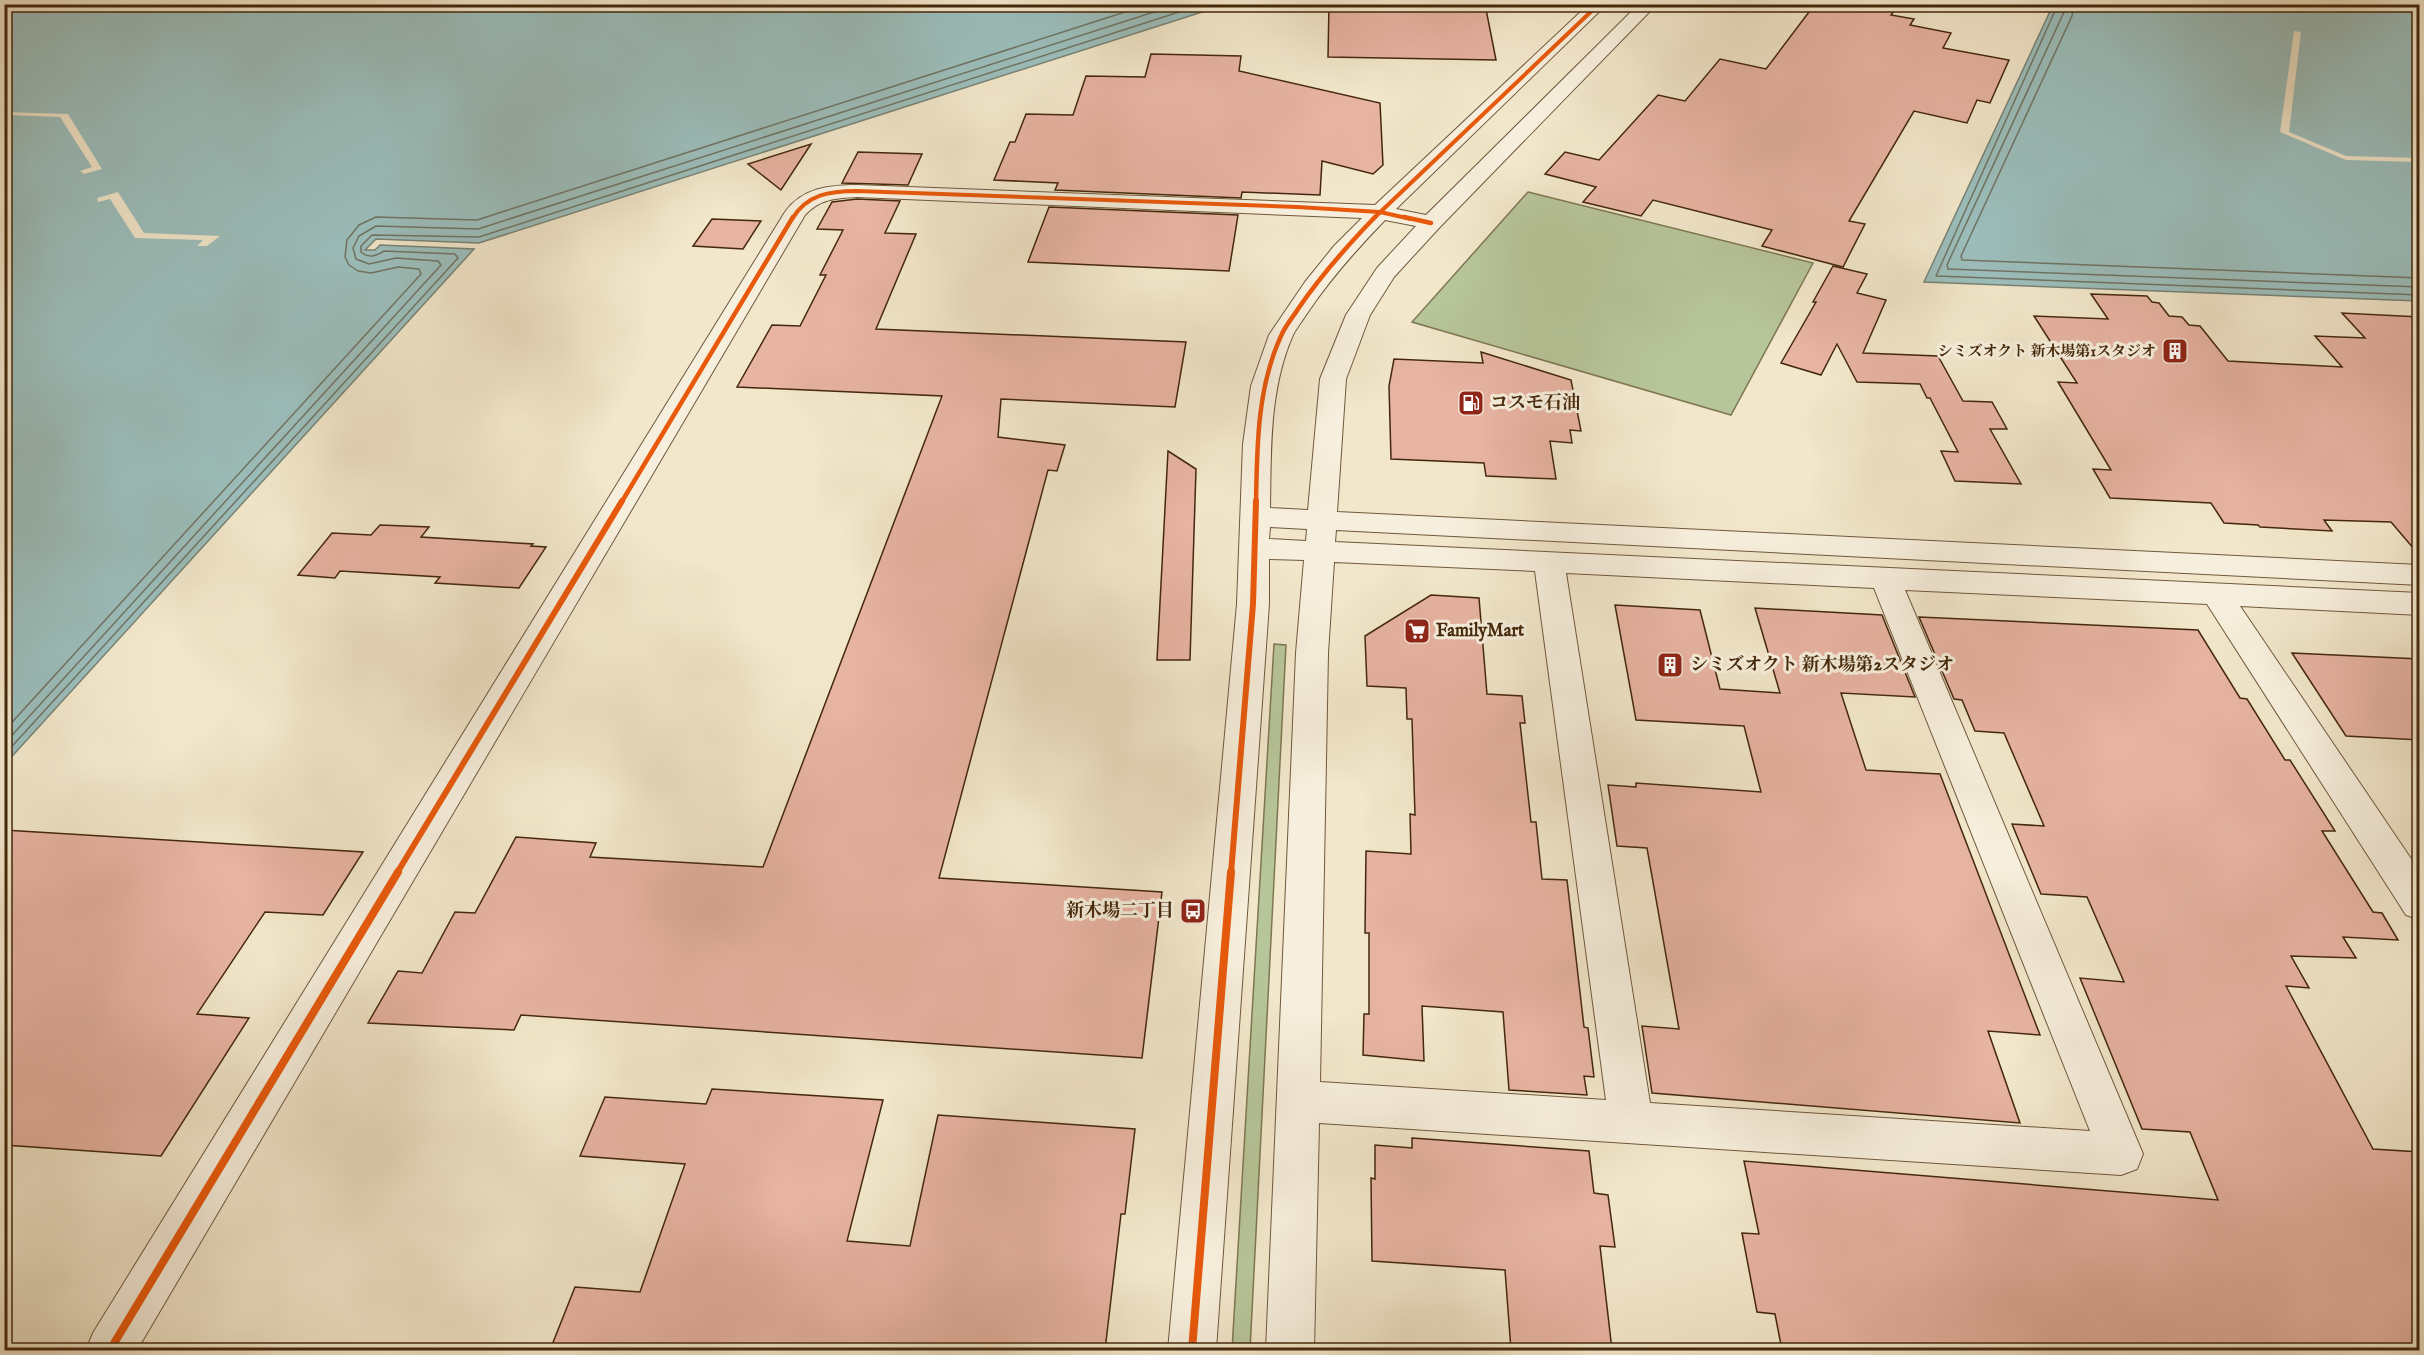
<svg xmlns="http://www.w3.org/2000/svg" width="2424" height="1355" viewBox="0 0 2424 1355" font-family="'IM FELL English','Noto Serif JP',serif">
	<rect width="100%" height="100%" fill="#f2e7cb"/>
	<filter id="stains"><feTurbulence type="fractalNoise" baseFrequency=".00333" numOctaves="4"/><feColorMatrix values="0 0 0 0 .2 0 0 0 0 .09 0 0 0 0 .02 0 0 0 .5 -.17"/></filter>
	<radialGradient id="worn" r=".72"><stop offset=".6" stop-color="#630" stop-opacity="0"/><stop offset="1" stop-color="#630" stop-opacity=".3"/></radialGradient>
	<!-- green -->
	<g fill="#b7c69a" stroke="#7e7752" stroke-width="1.5">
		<polygon points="1528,192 1813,263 1731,415 1412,322"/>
		<polygon points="1274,644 1286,645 1250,1350 1232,1350"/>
	</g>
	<!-- water -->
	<g fill="#9cbfbd" stroke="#798376" stroke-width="1.5">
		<polygon points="5,5 1224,5 479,243 376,239 365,250 375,250 380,245 474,249 5,764"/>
		<polygon points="2053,5 2419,5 2419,301 1924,282"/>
	</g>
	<!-- pier -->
	<g fill="#f2e7cb">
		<polygon points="2294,31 2301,32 2289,132 2346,156 2419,158 2419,162 2346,160 2280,132"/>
		<polygon points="5,112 68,114 102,169 84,174 80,171 92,167 60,117 5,115"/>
		<polygon points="118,192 144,233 220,236 207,246 197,246 203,240 135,238 110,199 98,202 97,198"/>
	</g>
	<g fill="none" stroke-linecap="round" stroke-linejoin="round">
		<!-- shore -->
		<g stroke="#707464" stroke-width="1.5">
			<polyline points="2058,4 1936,276 2420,295"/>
			<polyline points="2065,4 2064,12 1947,265 1948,269 2420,287"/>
			<polyline points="2074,4 2072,16 1961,256 1962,260 2420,278"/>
			<polyline points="4,731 421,274 419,269 398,267 371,273 358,271 349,265 345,257 347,240 359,225 376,217 477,220 1150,4"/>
			<polyline points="4,744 441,265 438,261 396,258 369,264 356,259 353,248 359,236 376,226 478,229 1179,4"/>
			<path d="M4 755 458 258 455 254 384 251C376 256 369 259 361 252V246L372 235 479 237 1204 4"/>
		</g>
	</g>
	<!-- building -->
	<g fill="#e7b3a2" stroke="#44280b" stroke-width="1.5">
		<polygon points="1329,4 1485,4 1496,60 1328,57"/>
		<polygon points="1815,4 1859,4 1894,11 1891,15 1914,19 1910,25 1951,33 1943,48 2009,60 1990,103 1977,100 1967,123 1914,111 1849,221 1865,224 1843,267 1762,246 1772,230 1653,200 1641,216 1583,202 1596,187 1545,174 1565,152 1599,160 1658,95 1685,101 1720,59 1766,69"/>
		<polygon points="1151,54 1241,56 1239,71 1380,103 1383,165 1373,174 1322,161 1320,195 1242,192 1241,198 1055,190 1058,183 994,180 1010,142 1015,142 1026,114 1073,115 1086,76 1145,77"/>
		<polygon points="811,144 781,190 748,164"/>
		<polygon points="858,152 922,154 908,185 842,183"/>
		<polygon points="857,199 900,201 885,233 916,234 876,329 1186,342 1175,407 1001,399 998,437 1065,445 1057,471 1048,470 939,878 1162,892 1142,1058 521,1015 514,1030 368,1023 398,971 422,973 455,912 475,913 516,837 596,843 590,857 763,867 942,396 737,387 772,325 800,326 826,275 820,275 843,230 817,229 832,202"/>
		<polygon points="1049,207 1238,215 1229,271 1028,262"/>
		<polygon points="712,219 761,221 743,249 693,246"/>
		<polygon points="1833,266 1867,274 1857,293 1886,300 1863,353 1938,356 1963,401 1992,402 2007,429 1990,429 2021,484 1955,481 1941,451 1958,452 1930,398 1927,398 1920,384 1857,382 1837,344 1821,375 1781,363 1816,302 1813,302"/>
		<polygon points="2091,294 2147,296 2152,302 2159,303 2169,316 2182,317 2189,325 2200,326 2228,361 2342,367 2315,336 2365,338 2342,313 2420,317 2420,556 2391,522 2324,520 2332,531 2260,527 2258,525 2224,523 2211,503 2110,498 2093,469 2111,470 2058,382 2077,383 2034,316 2108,319"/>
		<polygon points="1481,352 1571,380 1581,431 1570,430 1572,443 1550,441 1556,479 1486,476 1484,463 1391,459 1389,386 1394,359 1483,363"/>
		<polygon points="1168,451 1196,469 1190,660 1157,660"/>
		<polygon points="380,525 429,527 421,537 533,544 531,546 546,547 519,588 435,583 440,577 340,571 335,578 298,575 332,533 371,535"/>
		<polygon points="1431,595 1479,598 1487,694 1522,696 1525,723 1520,723 1531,822 1536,822 1542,879 1567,880 1584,1027 1588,1028 1594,1077 1584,1076 1587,1095 1509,1090 1503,1012 1422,1006 1424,1061 1363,1055 1364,1014 1369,1014 1369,933 1365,933 1366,851 1411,854 1410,814 1415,815 1412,719 1407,719 1406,688 1367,686 1365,636"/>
		<polygon points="1615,605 1700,610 1720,689 1780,693 1755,608 1882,615 1915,697 1841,693 1866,770 1940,774 2040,1035 1988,1031 2020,1123 1652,1093 1642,1026 1679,1029 1647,848 1617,846 1608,785 1636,787 1636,783 1761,792 1744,726 1636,720"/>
		<polygon points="1919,617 2198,630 2240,698 2247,699 2285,760 2290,760 2335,831 2322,831 2373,912 2382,913 2398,940 2343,937 2356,958 2291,956 2309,988 2286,986 2373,1149 2420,1152 2420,1350 1782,1350 1775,1314 1757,1312 1742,1233 1759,1234 1744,1161 2218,1200 2190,1132 2142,1129 2080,978 2124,982 2087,897 2041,894 2012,824 2044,826 2004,733 1975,731 1962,700 1954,699"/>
		<polygon points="2292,653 2420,659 2420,740 2346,736"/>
		<polygon points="4,830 363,852 323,915 265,912 197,1014 249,1018 161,1156 4,1145"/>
		<polygon points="712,1089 883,1100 847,1241 910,1246 938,1115 1135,1129 1125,1214 1121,1214 1105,1350 550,1350 575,1287 640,1292 685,1164 580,1156 605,1097 706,1104"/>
		<polygon points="1412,1138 1589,1151 1594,1193 1608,1195 1615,1247 1600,1246 1612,1350 1511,1350 1505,1270 1372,1261 1371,1178 1375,1179 1375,1145 1412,1148"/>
	</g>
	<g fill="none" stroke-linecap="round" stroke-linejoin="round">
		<!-- minor casing -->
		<g stroke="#70583b" stroke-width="2">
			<path id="minor" d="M1589 4H1607L1396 209 1426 215 1639 4H1657L1439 228 1394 277 1370 315 1346 379 1337 512 2420 565V585L1336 530 1335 542 2420 593V615L2240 606 2420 872V920L2406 915 2207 604 1905 590 2143 1154 2137 1169 2121 1175 1319 1123 1314 1350H1266L1296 653 1304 560 1269 559V604L1216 1350H1168L1237 604 1243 444 1251 386 1269 335 1305 282 1334 246 1362 218 857 197C836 198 820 199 805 215L137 1350H86L93 1333 785 212C802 188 829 185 857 185L1375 205ZM1385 220 1416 226 1377 268 1346 315 1320 379 1308 510 1270 508C1271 451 1269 389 1293 335 1297 327 1303 320 1308 312 1331 278 1357 249 1385 220ZM1270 527 1307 529 1306 541 1269 539ZM1334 562 1535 571 1606 1100 1320 1082 1328 653ZM1566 573 1874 588 2090 1131 1650 1103Z"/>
		</g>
		<!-- minor -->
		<use href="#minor" fill="#f7efdd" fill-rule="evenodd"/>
		<!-- cycleway-far3 casing -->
		<g stroke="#f7efdd" stroke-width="6">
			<g id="cycleway-far3">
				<path d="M792 219C807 194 830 191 857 191L1297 207 1380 212 1411 219"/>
				<polyline points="1373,219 1599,4"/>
			</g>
		</g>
		<!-- cycleway-far2 casing -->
		<g stroke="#f7efdd" stroke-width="8">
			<g id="cycleway-far2">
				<polyline points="1404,217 1431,223"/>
				<polyline points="621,503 793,217"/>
				<path d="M1256 503C1257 447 1257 388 1281 336 1285 326 1293 317 1298 309 1321 275 1347 246 1375 217"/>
			</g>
		</g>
		<!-- cycleway-far1 casing -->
		<g stroke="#f7efdd" stroke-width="10">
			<g id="cycleway-far1">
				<polyline points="397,873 622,501"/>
				<polyline points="1231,873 1253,604 1256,501"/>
			</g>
		</g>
		<!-- cycleway casing -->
		<g stroke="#f7efdd" stroke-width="11">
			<g id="cycleway">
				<polyline points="110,1350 398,872"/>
				<polyline points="1192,1350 1231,872"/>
			</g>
		</g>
		<!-- cycleway-far3 -->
		<use href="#cycleway-far3" stroke="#e8590c" stroke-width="4"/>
		<!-- cycleway-far2 -->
		<use href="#cycleway-far2" stroke="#e8590c" stroke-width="4.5"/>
		<!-- cycleway-far1 -->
		<use href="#cycleway-far1" stroke="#e8590c" stroke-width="6"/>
		<!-- cycleway -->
		<use href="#cycleway" stroke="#e8590c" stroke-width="8"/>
	</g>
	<!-- icons -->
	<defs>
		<g id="building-square" transform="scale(1.35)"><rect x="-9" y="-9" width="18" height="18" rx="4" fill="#8f2418" stroke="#f7efdd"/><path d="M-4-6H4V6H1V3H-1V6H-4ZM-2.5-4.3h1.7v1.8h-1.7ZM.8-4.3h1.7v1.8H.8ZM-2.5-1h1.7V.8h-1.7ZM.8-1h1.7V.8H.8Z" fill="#fff"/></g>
		<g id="fuel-square" transform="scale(1.35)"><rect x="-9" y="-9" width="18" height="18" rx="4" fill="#8f2418" stroke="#f7efdd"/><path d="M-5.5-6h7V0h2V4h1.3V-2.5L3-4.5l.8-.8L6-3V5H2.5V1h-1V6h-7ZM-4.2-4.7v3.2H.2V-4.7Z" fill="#fff"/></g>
		<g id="supermarket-square" transform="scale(1.35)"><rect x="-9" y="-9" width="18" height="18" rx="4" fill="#8f2418" stroke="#f7efdd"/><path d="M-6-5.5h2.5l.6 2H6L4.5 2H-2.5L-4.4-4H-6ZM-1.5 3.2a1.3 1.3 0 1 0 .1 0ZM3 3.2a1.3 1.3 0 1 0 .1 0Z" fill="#fff"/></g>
		<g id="bus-square" transform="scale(1.35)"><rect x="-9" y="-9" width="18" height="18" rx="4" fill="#8f2418" stroke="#f7efdd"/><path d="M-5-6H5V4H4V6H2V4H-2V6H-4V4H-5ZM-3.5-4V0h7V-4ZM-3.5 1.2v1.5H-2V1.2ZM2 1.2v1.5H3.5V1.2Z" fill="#fff"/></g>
	</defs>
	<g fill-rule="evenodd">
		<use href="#building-square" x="2175" y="351"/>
		<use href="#fuel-square" x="1471" y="403"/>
		<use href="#supermarket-square" x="1417" y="631"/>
		<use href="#building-square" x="1670" y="665"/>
		<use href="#bus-square" x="1193" y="911"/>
	</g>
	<g text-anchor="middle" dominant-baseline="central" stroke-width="6" stroke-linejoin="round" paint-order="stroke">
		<!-- far-poi labels -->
		<g font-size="15" font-weight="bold" fill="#44280b" stroke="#f7efdd" text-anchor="end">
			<text x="2156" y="351">シミズオクト 新木場第1スタジオ</text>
		</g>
		<!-- poi labels -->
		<g font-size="18" font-weight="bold" fill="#44280b" stroke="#f7efdd" text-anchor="start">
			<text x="1490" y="403">コスモ石油</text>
			<text x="1436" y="631">FamilyMart</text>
			<text x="1690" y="665">シミズオクト 新木場第2スタジオ</text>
			<text x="1174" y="911" text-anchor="end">新木場二丁目</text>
		</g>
	</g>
	<!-- margin -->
	<rect width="2424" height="1355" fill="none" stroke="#f2e7cb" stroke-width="24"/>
	<rect x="6" y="6" width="2412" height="1343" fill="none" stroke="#44280b" stroke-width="3"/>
	<rect x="12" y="12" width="2400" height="1331" fill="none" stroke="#44280b" stroke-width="1.5"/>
	<rect width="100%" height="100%" filter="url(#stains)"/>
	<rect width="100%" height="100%" fill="url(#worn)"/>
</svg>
